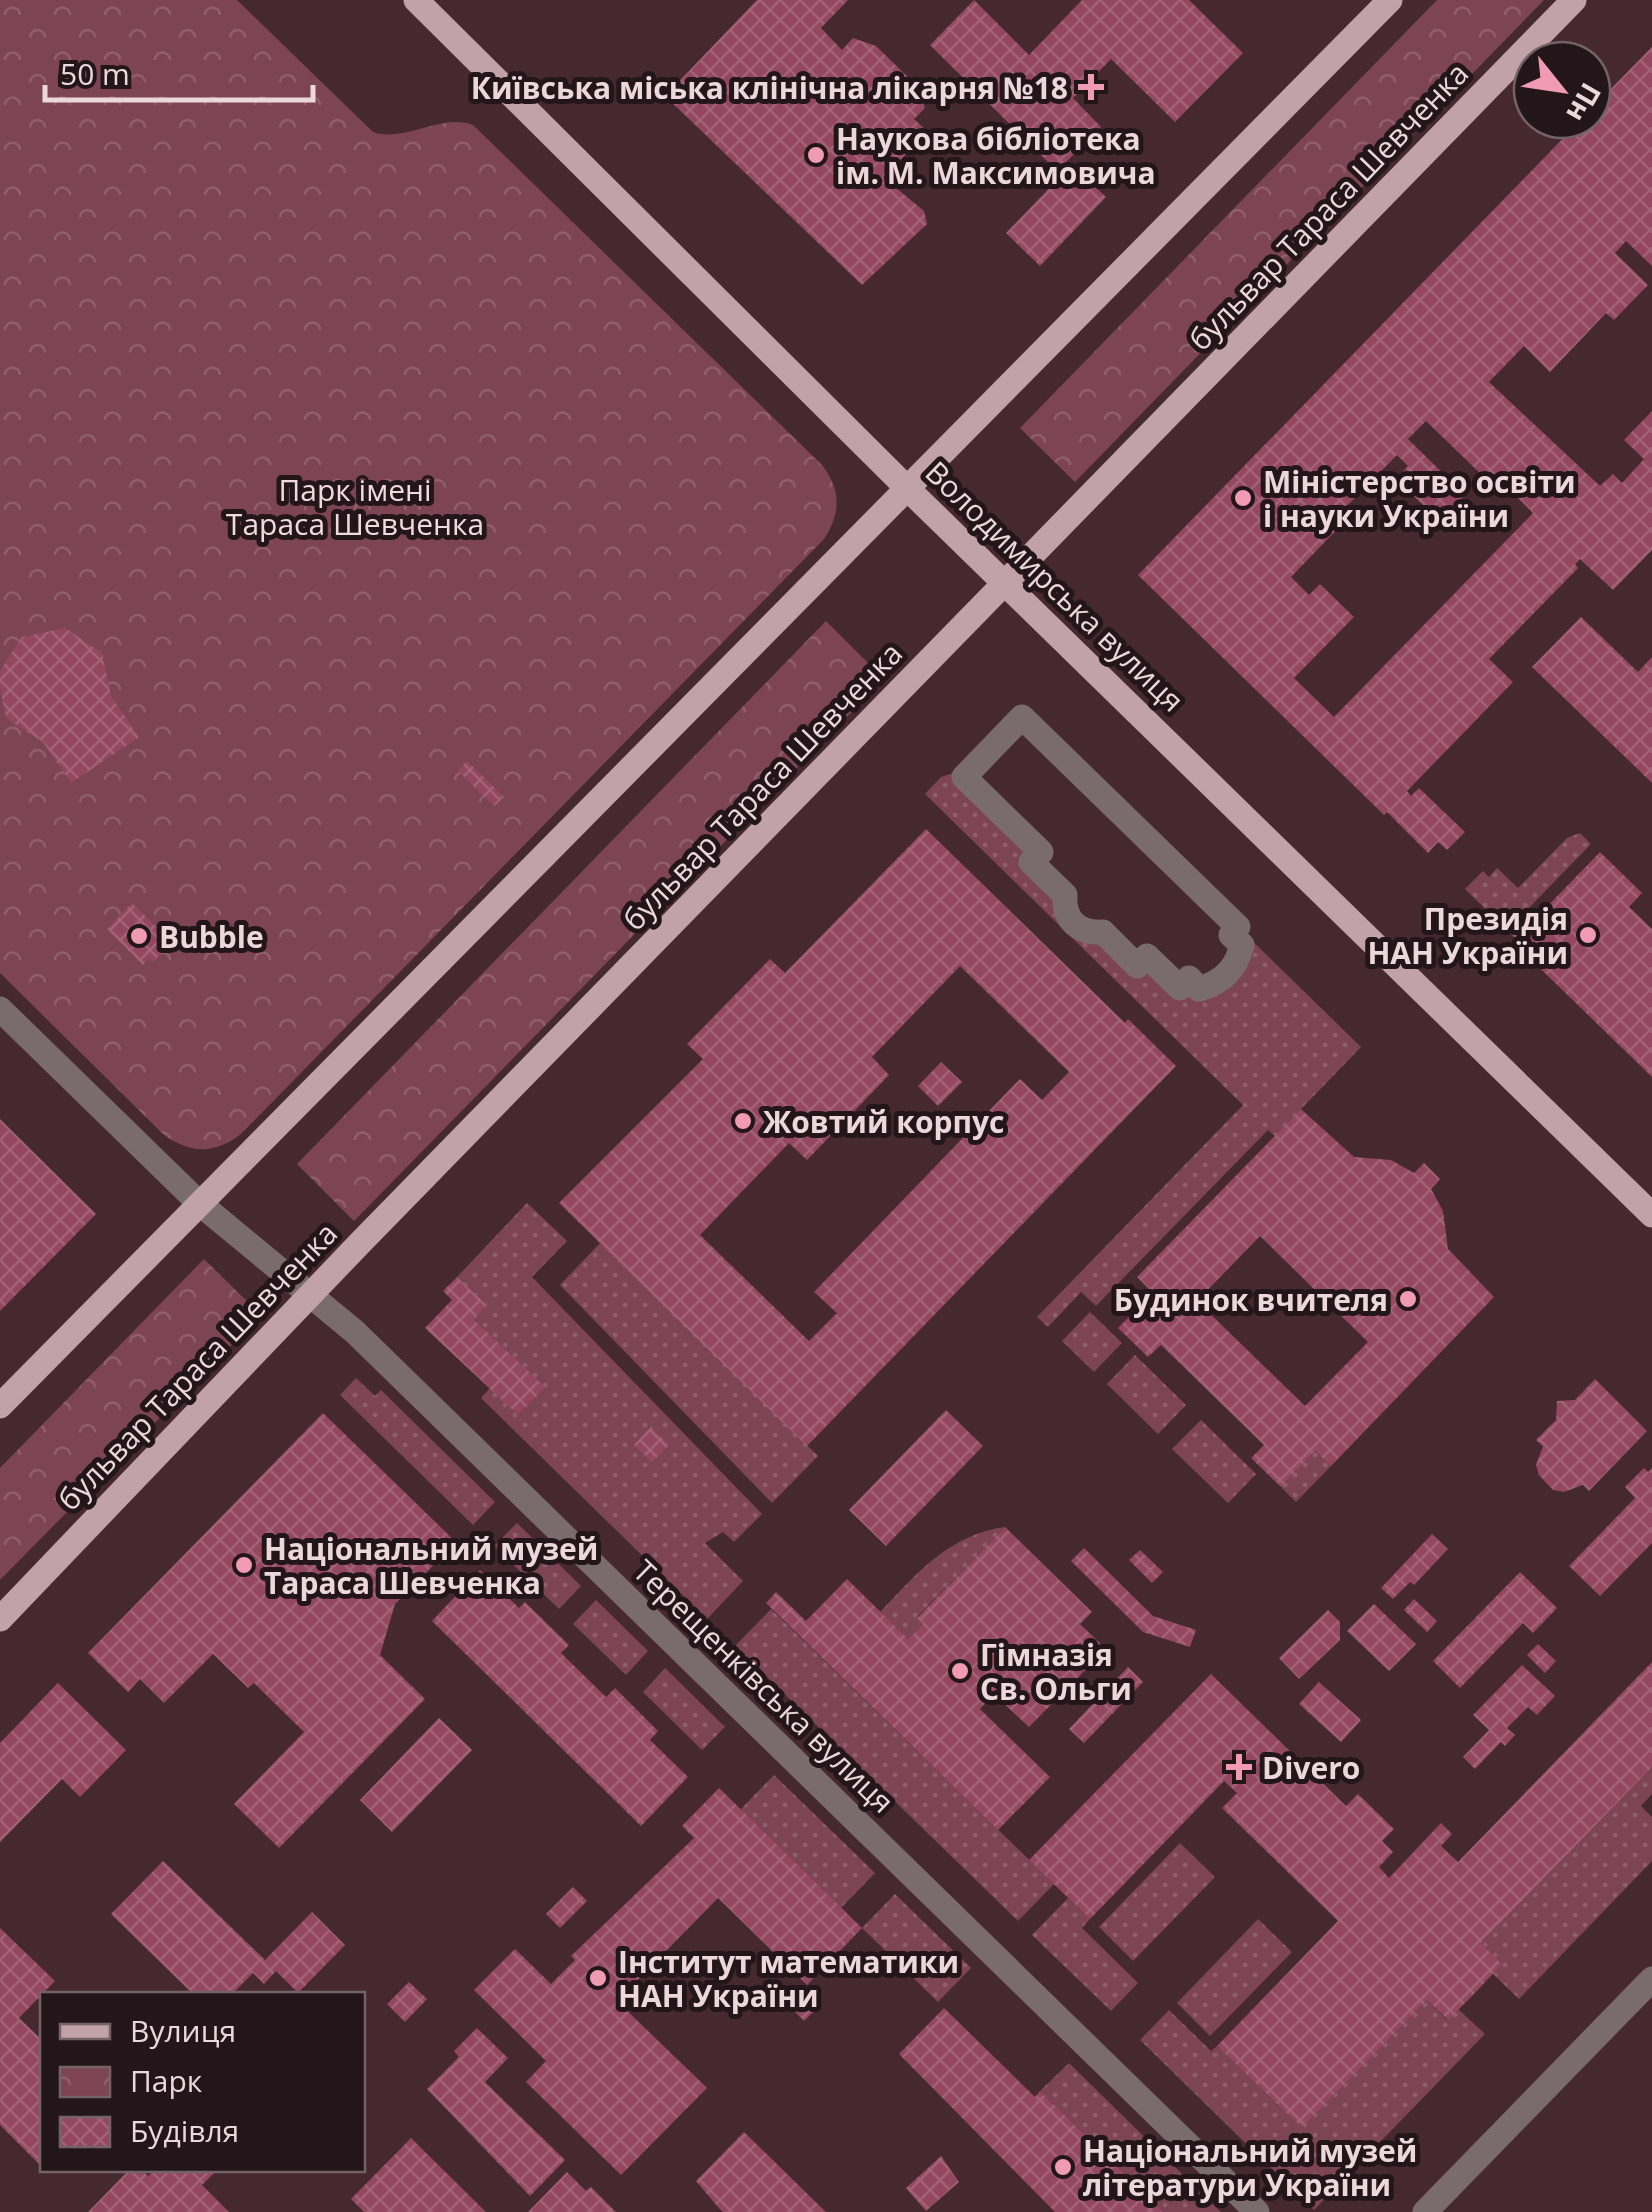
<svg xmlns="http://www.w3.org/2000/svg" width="1652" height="2212" viewBox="0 0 1652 2212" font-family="'Open Sans',sans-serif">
	<defs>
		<pattern id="grass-dots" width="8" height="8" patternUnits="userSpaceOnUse" patternTransform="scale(2.5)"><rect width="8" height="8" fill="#7d4456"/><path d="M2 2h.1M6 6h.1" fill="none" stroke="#905e6e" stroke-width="1.8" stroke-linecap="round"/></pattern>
		<pattern id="park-crowns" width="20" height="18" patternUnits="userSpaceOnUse" patternTransform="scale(2.5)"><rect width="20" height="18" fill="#7d4456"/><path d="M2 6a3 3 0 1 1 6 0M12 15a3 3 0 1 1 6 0" fill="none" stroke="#905e6e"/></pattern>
		<pattern id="building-cross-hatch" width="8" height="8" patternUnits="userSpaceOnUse" patternTransform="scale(2.5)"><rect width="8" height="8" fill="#934761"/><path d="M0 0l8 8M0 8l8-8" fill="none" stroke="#a26177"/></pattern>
	</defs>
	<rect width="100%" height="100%" fill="#462831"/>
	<!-- grass -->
	<g fill="url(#grass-dots)">
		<polygon points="953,773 1041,852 1064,906 1180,987 1219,981 1238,927 1361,1047 1275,1136 1268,1130 1096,1306 1081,1292 1048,1327 1037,1317 1243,1105 925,794 941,777"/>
		<polygon points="1580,833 1591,844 1521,916 1529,925 1516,939 1465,889 1483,871 1489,877 1497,868 1518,888 1567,838"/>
		<polygon points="527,1203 567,1241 532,1277 762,1514 734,1542 723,1532 705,1543 743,1581 707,1619 481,1398 490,1388 518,1415 544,1387 474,1320 487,1305 457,1277"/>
		<polygon points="602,1241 818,1456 772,1503 560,1285"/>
		<polygon points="1090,1312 1122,1343 1094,1372 1062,1341"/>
		<polygon points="1135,1355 1186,1405 1158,1434 1107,1384"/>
		<polygon points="356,1378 375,1396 381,1390 495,1502 473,1525 340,1395"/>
		<polygon points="1201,1420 1256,1474 1228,1503 1172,1449"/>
		<polygon points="1315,1451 1331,1466 1296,1502 1281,1487"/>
		<polygon points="517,1523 581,1586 559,1609 494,1546"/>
		<path d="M1005 1527 917 1617 923 1624 908 1639 880 1612C918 1573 948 1535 1005 1527Z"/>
		<polygon points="596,1600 648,1651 626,1675 573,1624"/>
		<polygon points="771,1609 1054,1884 1018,1921 735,1646"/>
		<polygon points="665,1668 725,1727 702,1750 643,1692"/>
		<polygon points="1652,1767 1652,1794 1641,1806 1652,1817 1652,1861 1519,1999 1493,1974 1502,1964 1481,1943"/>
		<polygon points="774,1775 875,1873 841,1908 740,1810"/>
		<polygon points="1180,1843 1215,1877 1133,1961 1099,1927"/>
		<polygon points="895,1894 971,1968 938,2002 862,1928"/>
		<polygon points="1068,1898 1090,1919 1082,1928 1138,1983 1111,2011 1032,1935"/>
		<polygon points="1258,1919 1292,1952 1210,2036 1177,2003"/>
		<polygon points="1427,2000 1447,2020 1458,2009 1485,2034 1314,2210 1140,2040 1169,2010 1211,2051 1217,2046 1302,2128"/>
		<polygon points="1069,2063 1221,2212 1164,2212 1040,2091"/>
	</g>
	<!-- park -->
	<g fill="url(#park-crowns)">
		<path d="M0 0H237L373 132C406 143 440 113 473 125L823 466C841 491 841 513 824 539L241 1134C215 1154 191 1154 164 1135L0 973Z"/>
		<polygon points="1437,0 1544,0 1075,482 1020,428"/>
		<polygon points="826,621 884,679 354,1221 297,1164"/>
		<polygon points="204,1259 261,1315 0,1580 0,1468"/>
	</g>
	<!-- building -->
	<g fill="url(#building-cross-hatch)" fill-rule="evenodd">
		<polygon points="757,0 848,0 821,28 842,50 853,38 876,46 917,86 925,108 914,119 928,132 883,177 924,211 927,224 862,285 665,96"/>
		<polygon points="974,0 1029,55 1082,0 1189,0 1243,53 1175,122 1111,59 1073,98 1101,127 1057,171 930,45"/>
		<path d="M1652 47V266L1626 241 1615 253 1648 285 1614 320 1606 313 1550 372 1524 346 1489 382 1600 486 1613 474 1622 483 1644 459 1624 440 1652 411V550L1613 590 1580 559 1575 564 1578 568 1489 659 1513 682 1407 791 1411 796 1419 788 1465 832 1447 850 1438 842 1428 853 1387 812 1384 815 1138 575 1581 120H1592V108ZM1426 421 1489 482 1495 475 1533 513 1334 717 1294 678 1354 617 1320 584 1309 595 1291 577 1346 520 1339 514 1397 455 1408 466 1396 479 1440 521 1465 495 1408 439Z"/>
		<polygon points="1072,165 1106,197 1040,266 1006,233"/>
		<polygon points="1581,617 1638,672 1652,657 1652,783 1532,667"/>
		<polygon points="65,628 102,653 111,696 139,737 71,783 43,742 6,718 0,687 0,671 22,637"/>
		<polygon points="467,761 504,797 494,806 458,771"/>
		<path d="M926 829 1125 1023 1128 1019 1176 1066 807 1446 559 1203 703 1059 687 1044 770 959 785 973ZM960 966 1069 1072 1042 1100 1020 1079 814 1292 837 1313 809 1341 700 1235 789 1143 807 1160 889 1075 872 1057Z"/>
		<polygon points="1600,852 1642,893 1629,907 1652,929 1652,1077 1513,942"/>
		<polygon points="132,903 172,942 153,962 149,958 143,965 107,929"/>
		<polygon points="941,1062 962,1082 938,1106 918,1086"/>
		<path d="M1301 1109 1354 1157 1391 1160 1414 1173 1424 1163 1440 1179 1431 1189 1443 1211 1448 1249 1494 1297 1331 1466 1315 1451 1281 1487 1251 1458 1264 1445 1161 1345 1148 1357 1118 1328 1153 1293 1137 1277ZM1260 1236 1368 1342 1305 1406 1197 1301Z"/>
		<polygon points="0,1119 96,1214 0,1311"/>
		<polygon points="457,1277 487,1305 474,1320 545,1387 518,1415 425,1328 452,1300 443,1291"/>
		<polygon points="1595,1379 1647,1431 1589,1491 1583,1485 1564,1492 1553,1490 1539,1475 1536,1465 1543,1446 1536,1440 1556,1420 1557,1401 1575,1400"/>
		<polygon points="946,1410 983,1446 886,1546 849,1510"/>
		<polygon points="323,1413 456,1542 395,1604 380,1655 425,1699 279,1848 234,1804 304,1732 254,1683 248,1688 213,1654 164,1703 140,1679 128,1692 88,1653"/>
		<polygon points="651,1427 669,1445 652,1462 634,1445"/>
		<polygon points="1644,1468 1648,1472 1652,1468 1652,1543 1600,1596 1569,1566 1635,1498 1625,1487"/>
		<polygon points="1005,1527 1092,1612 1080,1624 1106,1649 1029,1727 994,1694 980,1709 1050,1777 998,1830 766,1603 776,1592 806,1621 847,1579 908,1639 923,1624 917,1618"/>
		<polygon points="1432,1534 1448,1549 1414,1585 1410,1582 1393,1599 1381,1588"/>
		<polygon points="1084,1548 1153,1616 1196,1630 1190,1647 1143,1632 1071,1561"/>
		<polygon points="1140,1550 1163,1572 1152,1583 1129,1560"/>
		<polygon points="480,1570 519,1608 525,1602 569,1645 561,1653 606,1697 615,1688 658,1731 650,1740 688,1777 641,1826 432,1621"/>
		<polygon points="1520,1572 1557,1608 1533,1633 1523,1623 1460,1688 1433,1661"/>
		<polygon points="1414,1599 1437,1621 1427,1632 1404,1610"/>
		<polygon points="1374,1604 1416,1644 1389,1671 1347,1631"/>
		<polygon points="1328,1610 1340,1622 1340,1640 1299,1679 1279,1658"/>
		<polygon points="1538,1644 1556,1661 1545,1673 1527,1655"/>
		<polygon points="1652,1662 1652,1767 1481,1943 1502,1964 1473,1995 1448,2020 1427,2000 1302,2128 1217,2046 1338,1921 1222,1808 1237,1793 1224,1781 1090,1919 1029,1860 1211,1674 1346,1806 1358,1794 1394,1829 1382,1841 1393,1852 1379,1867 1389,1878 1441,1823 1452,1834 1441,1846 1458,1862"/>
		<polygon points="1522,1665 1555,1696 1537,1715 1528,1707 1507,1728 1515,1735 1505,1746 1501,1742 1475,1769 1463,1757 1489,1730 1473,1715"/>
		<polygon points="1128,1667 1143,1682 1084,1743 1069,1729"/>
		<polygon points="1319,1682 1361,1720 1341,1742 1299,1704"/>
		<polygon points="58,1683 126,1750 80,1797 62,1779 0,1842 0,1743"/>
		<polygon points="439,1718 472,1750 392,1832 360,1800"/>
		<polygon points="719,1788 862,1928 807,1985 718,1898 617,2001 707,2088 621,2175 526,2082 546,2061 474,1990 515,1949 551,1984 575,1960 571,1956 694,1838 682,1826"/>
		<polygon points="163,1861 265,1960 312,1912 345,1945 298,1993 276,1971 264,1984 253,1973 232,1994 193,1994 111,1914"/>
		<polygon points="573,1887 587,1901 560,1928 546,1914"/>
		<polygon points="0,1928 55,1981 19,2018 42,2040 42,2167 0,2125"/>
		<polygon points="409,1982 427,1999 405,2022 387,2004"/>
		<polygon points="804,1996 817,2008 804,2021 792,2009"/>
		<polygon points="944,2008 1035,2097 1040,2091 1164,2212 1055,2212 899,2054"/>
		<polygon points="477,2028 508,2058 485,2082 565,2160 530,2196 427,2089 459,2057 454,2051"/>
		<polygon points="744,2132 826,2212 723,2212 718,2207 696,2181"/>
		<polygon points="411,2138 486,2212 364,2212 351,2199"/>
		<polygon points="941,2156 959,2182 926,2211 906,2188"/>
		<polygon points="129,2170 142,2170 148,2176 155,2170 217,2170 202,2185 229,2212 88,2212"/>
		<polygon points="567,2172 586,2191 591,2187 616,2212 528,2212"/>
	</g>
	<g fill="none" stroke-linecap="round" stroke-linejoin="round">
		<!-- minor -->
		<g stroke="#7a6b6f" stroke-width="25">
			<path d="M1022 717 1238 927 1231 935 1242 945C1236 969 1223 982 1199 989L1189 978 1180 988 1147 956 1137 966 1103 932C1079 934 1063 920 1065 895L1031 862 1041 852 964 777Z"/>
			<polyline points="0,1009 199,1203 355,1332 1257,2212"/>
			<polyline points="1425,2212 1652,1979"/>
		</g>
		<!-- major -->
		<g stroke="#c1a1aa" stroke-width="25">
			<polyline points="416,0 909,490 1652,1215"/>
			<polyline points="0,1406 1390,0"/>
			<polyline points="0,1619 360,1243 1574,0"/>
		</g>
	</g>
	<!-- markers -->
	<g fill="#f09ab4" stroke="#23161a" stroke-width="4">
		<path d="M1086 72h10v10h10v10h-10v10h-10v-10h-10v-10h10z"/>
		<circle cx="816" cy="155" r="10"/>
		<circle cx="1243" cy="498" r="10"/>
		<circle cx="1588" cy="935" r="10"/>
		<circle cx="139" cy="936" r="10"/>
		<circle cx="743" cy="1121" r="10"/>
		<circle cx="1408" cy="1299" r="10"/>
		<circle cx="244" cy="1565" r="10"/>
		<circle cx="960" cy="1671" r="10"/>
		<path d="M1234 1752h10v10h10v10h-10v10h-10v-10h-10v-10h10z"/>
		<circle cx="598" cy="1978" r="10"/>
		<circle cx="1063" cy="2167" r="10"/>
	</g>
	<g text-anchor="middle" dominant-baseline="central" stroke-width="10" stroke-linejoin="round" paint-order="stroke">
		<!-- poi labels -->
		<g font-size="30" font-weight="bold" fill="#ebd7dc" stroke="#23161a" text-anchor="start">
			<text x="1068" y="87" text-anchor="end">Київська міська клінічна лікарня №18</text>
			<text x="836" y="138">Наукова бібліотека<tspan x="836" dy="34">ім. М. Максимовича</tspan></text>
			<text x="1263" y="481">Міністерство освіти<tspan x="1263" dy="34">і науки України</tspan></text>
			<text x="1568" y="918" text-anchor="end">Президія<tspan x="1568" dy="34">НАН України</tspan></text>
			<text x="159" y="936">Bubble</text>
			<text x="763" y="1121">Жовтий корпус</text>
			<text x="1388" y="1299" text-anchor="end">Будинок вчителя</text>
			<text x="264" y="1548">Національний музей<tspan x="264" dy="34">Тараса Шевченка</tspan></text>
			<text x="980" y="1654">Гімназія<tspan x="980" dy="34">Св. Ольги</tspan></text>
			<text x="1262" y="1767">Divero</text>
			<text x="618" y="1961">Інститут математики<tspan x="618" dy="34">НАН України</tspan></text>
			<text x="1083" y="2150">Національний музей<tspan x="1083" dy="34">літератури України</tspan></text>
		</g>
		<!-- street labels -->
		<g font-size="30" fill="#ebd7dc" stroke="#23161a">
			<text transform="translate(1328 206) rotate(-46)">бульвар Тараса Шевченка</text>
			<text transform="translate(1055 586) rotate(44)">Володимирська вулиця</text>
			<text transform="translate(762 786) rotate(-46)">бульвар Тараса Шевченка</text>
			<text transform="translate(197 1366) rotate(-46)">бульвар Тараса Шевченка</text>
			<text transform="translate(764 1686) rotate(44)">Терещенківська вулиця</text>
		</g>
		<!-- park labels -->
		<g font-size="30" fill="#f0d9df" stroke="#23161a">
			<text x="355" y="489">Парк імені<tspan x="355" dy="34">Тараса Шевченка</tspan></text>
		</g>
	</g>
	<!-- legend -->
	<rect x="40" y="1992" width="325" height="180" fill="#23161a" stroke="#736368" stroke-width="2.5"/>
	<rect x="60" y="2024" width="50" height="15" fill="#c1a1aa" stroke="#736368" stroke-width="2.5"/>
	<text x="130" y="2042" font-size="30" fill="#ebd7dc">Вулиця</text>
	<rect x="60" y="2067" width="50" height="30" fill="url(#park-crowns)" stroke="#736368" stroke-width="2.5"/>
	<text x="130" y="2092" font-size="30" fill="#ebd7dc">Парк</text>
	<rect x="60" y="2117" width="50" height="30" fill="url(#building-cross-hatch)" stroke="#736368" stroke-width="2.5"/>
	<text x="130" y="2142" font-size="30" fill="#ebd7dc">Будівля</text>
	<!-- north arrow -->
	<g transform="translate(1562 90) rotate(120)"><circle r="48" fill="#23161a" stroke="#736368" stroke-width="2.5"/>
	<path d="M0-8L18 38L0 25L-18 38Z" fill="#f09ab4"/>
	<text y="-15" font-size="28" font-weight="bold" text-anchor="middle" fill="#ebd7dc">Пн</text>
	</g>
	<!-- scale -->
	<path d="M45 85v15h268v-15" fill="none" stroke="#ebd7dc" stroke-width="5"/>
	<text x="60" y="85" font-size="30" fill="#ebd7dc" stroke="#23161a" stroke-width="8" paint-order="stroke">50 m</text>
</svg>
